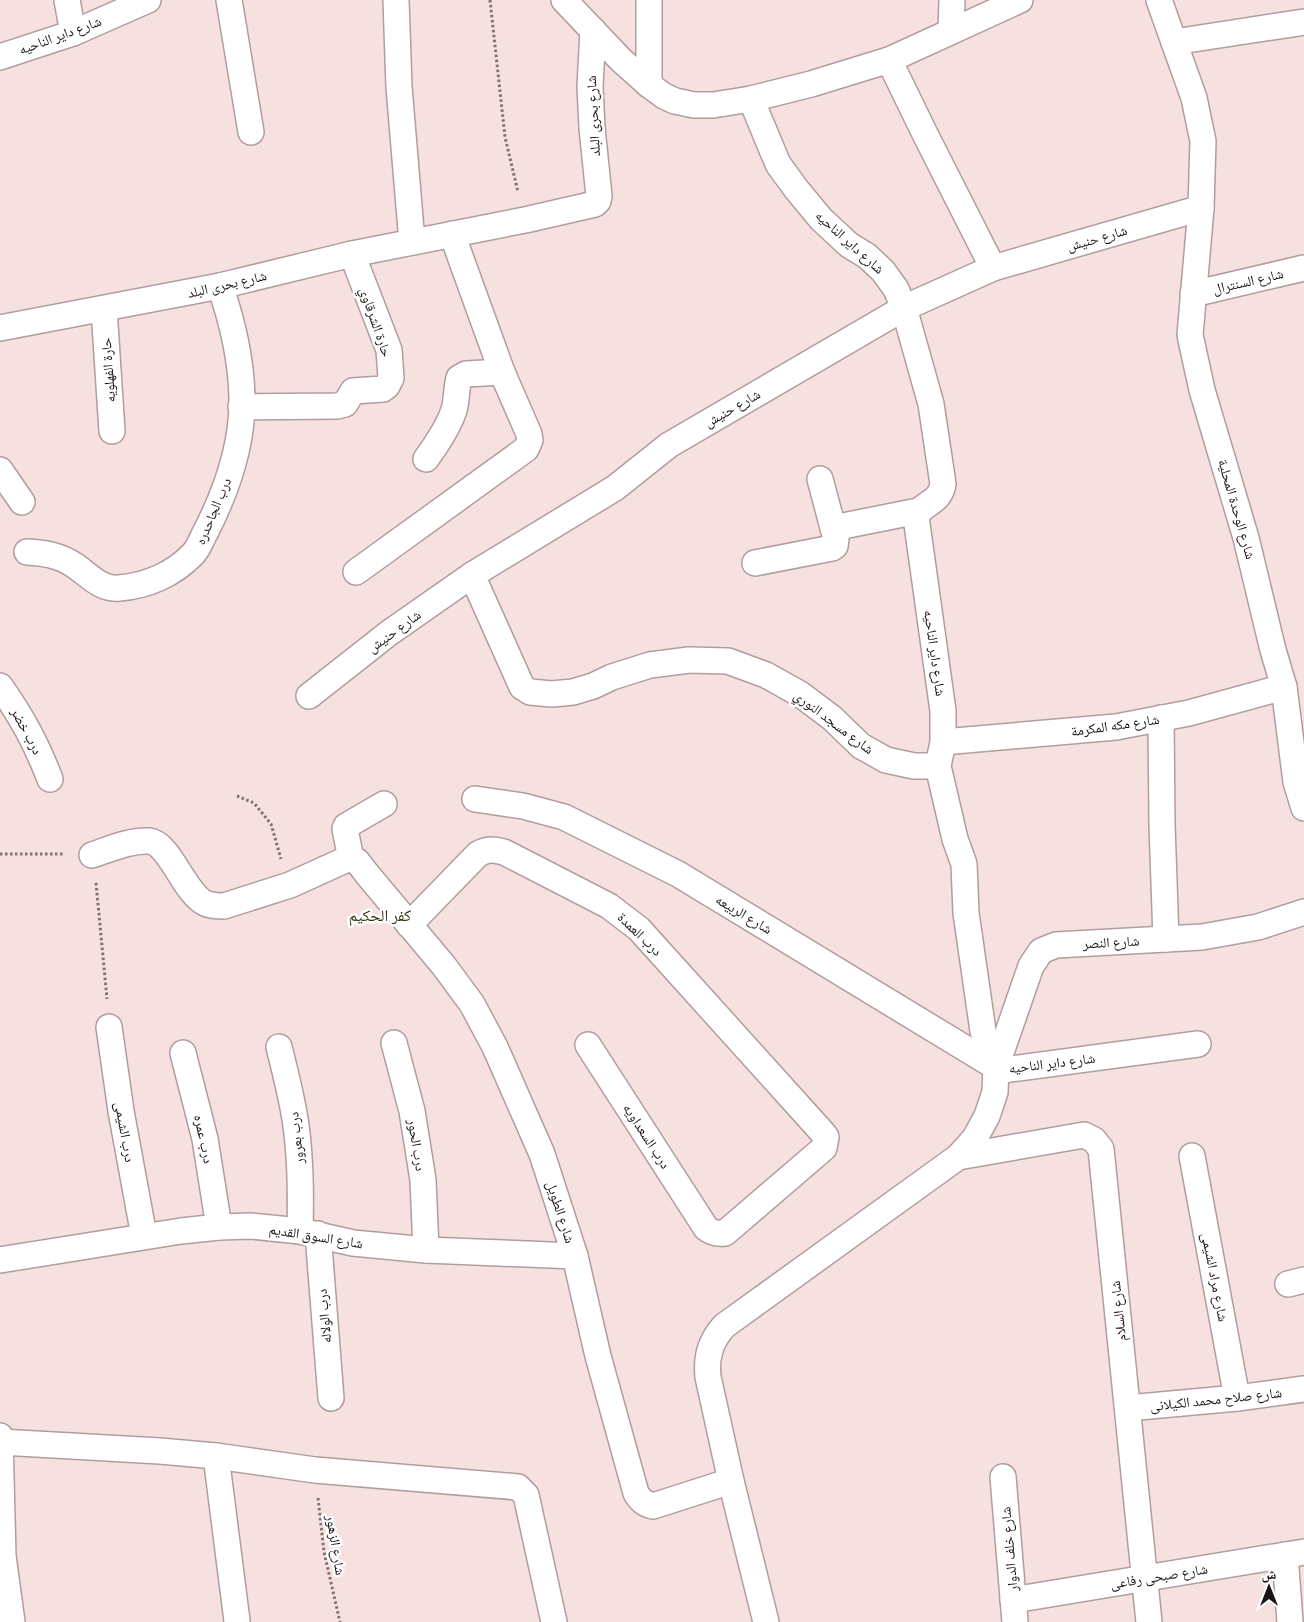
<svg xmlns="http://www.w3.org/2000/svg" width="1304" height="1622" viewBox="0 0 1304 1622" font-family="'Archivo Narrow','Noto Naskh Arabic',sans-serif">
	<rect width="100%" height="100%" fill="#f6e0e0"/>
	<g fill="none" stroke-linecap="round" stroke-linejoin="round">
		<!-- minor casing -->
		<g stroke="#b29d9e" stroke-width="28">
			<g id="minor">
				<polyline points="67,0 73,33"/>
				<polyline points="229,0 251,132"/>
				<polyline points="396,0 399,87 412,242"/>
				<polyline points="564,0 621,60 649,85 664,96 675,101 694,105 713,105 751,99 811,84 889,60 1020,0"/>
				<polyline points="649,0 649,85"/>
				<polyline points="1159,0 1194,98 1203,141 1201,208 1190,335 1202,390 1246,538 1273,650 1284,687 1296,782 1304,808"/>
				<polyline points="951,31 952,0"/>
				<polyline points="1174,42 1304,22"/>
				<polyline points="0,57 73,33 148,0"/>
				<polyline points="889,60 925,134 993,268"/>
				<path d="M751 99 778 164 797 190 821 219 849 245 867 256 883 271 896 289 904 308 931 404 943 484C940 504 922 502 916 517L943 711V742L938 766 955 839 964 864 966 913 983 1031 991 1059 996 1067 1003 1070 1198 1044"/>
				<polyline points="1193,294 1304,268"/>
				<polyline points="104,309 112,431"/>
				<polyline points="0,328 220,286 352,254 525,220 595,204 598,201 599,196 592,128 590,86 593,30"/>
				<polyline points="241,407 337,406 345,404 353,391 383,389 387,386 391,378 389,350 352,254"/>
				<path d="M426 459C437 444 448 428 454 410 457 400 456 389 459 378L466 374 502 372"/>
				<polyline points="0,470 22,502"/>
				<polyline points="833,528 918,511"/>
				<path d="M27 552C44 553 59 555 74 565 88 574 100 590 119 588 147 586 174 574 193 554 199 548 202 538 206 531 227 490 243 443 242 397 241 358 233 323 220 286"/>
				<polyline points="755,563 832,548 835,546 836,539 820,479"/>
				<polyline points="356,572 526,449 530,440 529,434 502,372 452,234"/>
				<polyline points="472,575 522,687 530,692 552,694 573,692 593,686 612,677 650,665 689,660 728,661 766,675 800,694 832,718 861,746 886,760 914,766 938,766"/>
				<path d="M0 686C22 717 36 743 50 779"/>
				<polyline points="309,696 389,633 472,575 615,488 669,445 904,308 993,268 1201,208"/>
				<polyline points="1161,718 1162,825 1166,939"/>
				<polyline points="943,742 1116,727 1189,713 1284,687"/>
				<polyline points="475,799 523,806 564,817 678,874 996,1067"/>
				<path d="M92 855C110 849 130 840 149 841 170 843 184 893 205 903 211 906 218 906 224 906L290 885 345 860 351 859 357 861 367 874 444 966 472 1004 495 1047 542 1154 575 1256 598 1356 636 1493C641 1501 645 1504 653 1506L731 1481"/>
				<polyline points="351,859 345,829 346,826 384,804"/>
				<path d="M409 925 478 854C487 849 493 849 504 852L609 906 639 929 823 1133 826 1137 824 1148 725 1233C717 1234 712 1233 706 1228L588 1045"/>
				<polyline points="109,1027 121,1111 144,1236"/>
				<polyline points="394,1043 412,1111 423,1180 426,1250"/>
				<path d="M279 1047C285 1071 291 1094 295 1119 301 1156 301 1193 300 1231"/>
				<polyline points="183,1053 205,1139 219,1227"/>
				<polyline points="1192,1156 1237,1398"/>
				<polyline points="958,1157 1084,1135 1094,1140 1101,1149 1149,1622"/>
				<polyline points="318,1234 331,1398"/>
				<polyline points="0,1260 181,1231 219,1227 251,1226 300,1231 353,1243 426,1250 575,1256"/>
				<polyline points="1288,1284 1304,1280"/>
				<polyline points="1128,1408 1237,1398 1304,1389"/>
				<polyline points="0,1436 3,1556 12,1622"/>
				<polyline points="0,1442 160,1451 216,1456 315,1470 518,1487 526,1495 554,1622"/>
				<polyline points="216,1456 237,1621"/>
				<polyline points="1003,1477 1015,1622"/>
				<polyline points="1285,1555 1290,1622"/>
				<polyline points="1013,1600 1304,1552"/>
				<path d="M766 1622 731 1481 708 1377C706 1357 710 1342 724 1326L958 1157 975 1138 987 1116 995 1092 996 1067 1031 966 1041 951 1056 945 1202 937 1258 927 1304 912"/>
			</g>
		</g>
		<!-- path -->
		<g stroke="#807172" stroke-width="3" stroke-dasharray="2.5 2.5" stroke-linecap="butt">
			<polyline points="490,0 505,137 518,192"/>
			<polyline points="237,796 254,803 271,824 281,859"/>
			<polyline points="0,854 65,854"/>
			<polyline points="96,883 107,999"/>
			<polyline points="318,1498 324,1552 340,1622"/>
		</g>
		<!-- minor -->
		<use href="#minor" stroke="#fff" stroke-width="25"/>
	</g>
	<g text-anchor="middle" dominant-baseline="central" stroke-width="5" stroke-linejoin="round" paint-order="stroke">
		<!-- street labels -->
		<g font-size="14" fill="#1a1213" stroke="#fff">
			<text transform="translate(60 35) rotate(-20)">شارع داير الناحيه</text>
			<text transform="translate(593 116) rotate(-93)">شارع بحرى البلد</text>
			<text transform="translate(1097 238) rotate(-16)">شارع حنيش</text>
			<text transform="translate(850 242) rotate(42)">شارع داير الناحيه</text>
			<text transform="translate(1248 281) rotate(-13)">شارع السنترال</text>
			<text transform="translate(227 284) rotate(-13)">شارع بحرى البلد</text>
			<text transform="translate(376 322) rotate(71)">حارة الشرقاوي</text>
			<text transform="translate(108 370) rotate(-94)">حارة الفهلويه</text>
			<text transform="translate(732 408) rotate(-30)">شارع حنيش</text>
			<text transform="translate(1237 509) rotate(74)">شارع الوحدة المحلية</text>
			<text transform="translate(213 511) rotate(-67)">درب الجاحدره</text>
			<text transform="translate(394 631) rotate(-36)">شارع حنيش</text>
			<text transform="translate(935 653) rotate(82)">شارع داير الناحيه</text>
			<text transform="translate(834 722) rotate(37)">شارع مسجد النوري</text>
			<text transform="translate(1115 725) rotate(-8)">شارع مكه المكرمة</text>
			<text transform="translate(27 731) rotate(62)">درب خضر</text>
			<text transform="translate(744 914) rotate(31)">شارع الربيعه</text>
			<text transform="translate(640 934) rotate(44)">درب العمدة</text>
			<text transform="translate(1111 942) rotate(-3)">شارع النصر</text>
			<text transform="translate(1052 1063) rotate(-7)">شارع داير الناحيه</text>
			<text transform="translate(125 1132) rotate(80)">درب الشيمى</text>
			<text transform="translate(647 1136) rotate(57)">درب السعداويه</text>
			<text transform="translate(296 1138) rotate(-96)">درب بعرور</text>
			<text transform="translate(204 1139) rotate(78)">درب عمره</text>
			<text transform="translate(417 1145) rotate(81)">درب الحور</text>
			<text transform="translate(561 1212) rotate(72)">شارع الطويل</text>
			<text transform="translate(316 1236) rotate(9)">شارع السوق القديم</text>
			<text transform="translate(1215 1277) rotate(79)">شارع مراد الشيمى</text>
			<text transform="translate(1118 1311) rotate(-96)">شارع السلام</text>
			<text transform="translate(324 1316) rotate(-95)">درب الولاله</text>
			<text transform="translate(1216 1399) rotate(-6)">شارع صلاح محمد الكيلانى</text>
			<text transform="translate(336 1545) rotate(81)">شارع الزهور</text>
			<text transform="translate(1009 1549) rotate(-95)">شارع خلف الدوار</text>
			<text transform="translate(1159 1576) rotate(-9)">شارع صبحى رفاعى</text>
		</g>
		<!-- quarter labels -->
		<g font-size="16" fill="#2f350d" stroke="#fff">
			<text x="380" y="915">كفر الحكيم</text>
		</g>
	</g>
	<!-- north arrow -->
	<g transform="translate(1269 1587)" stroke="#ffffff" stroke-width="4" paint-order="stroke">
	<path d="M0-4L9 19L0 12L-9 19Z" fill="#1a1213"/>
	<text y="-8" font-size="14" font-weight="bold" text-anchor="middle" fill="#1a1213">ش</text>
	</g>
</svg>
